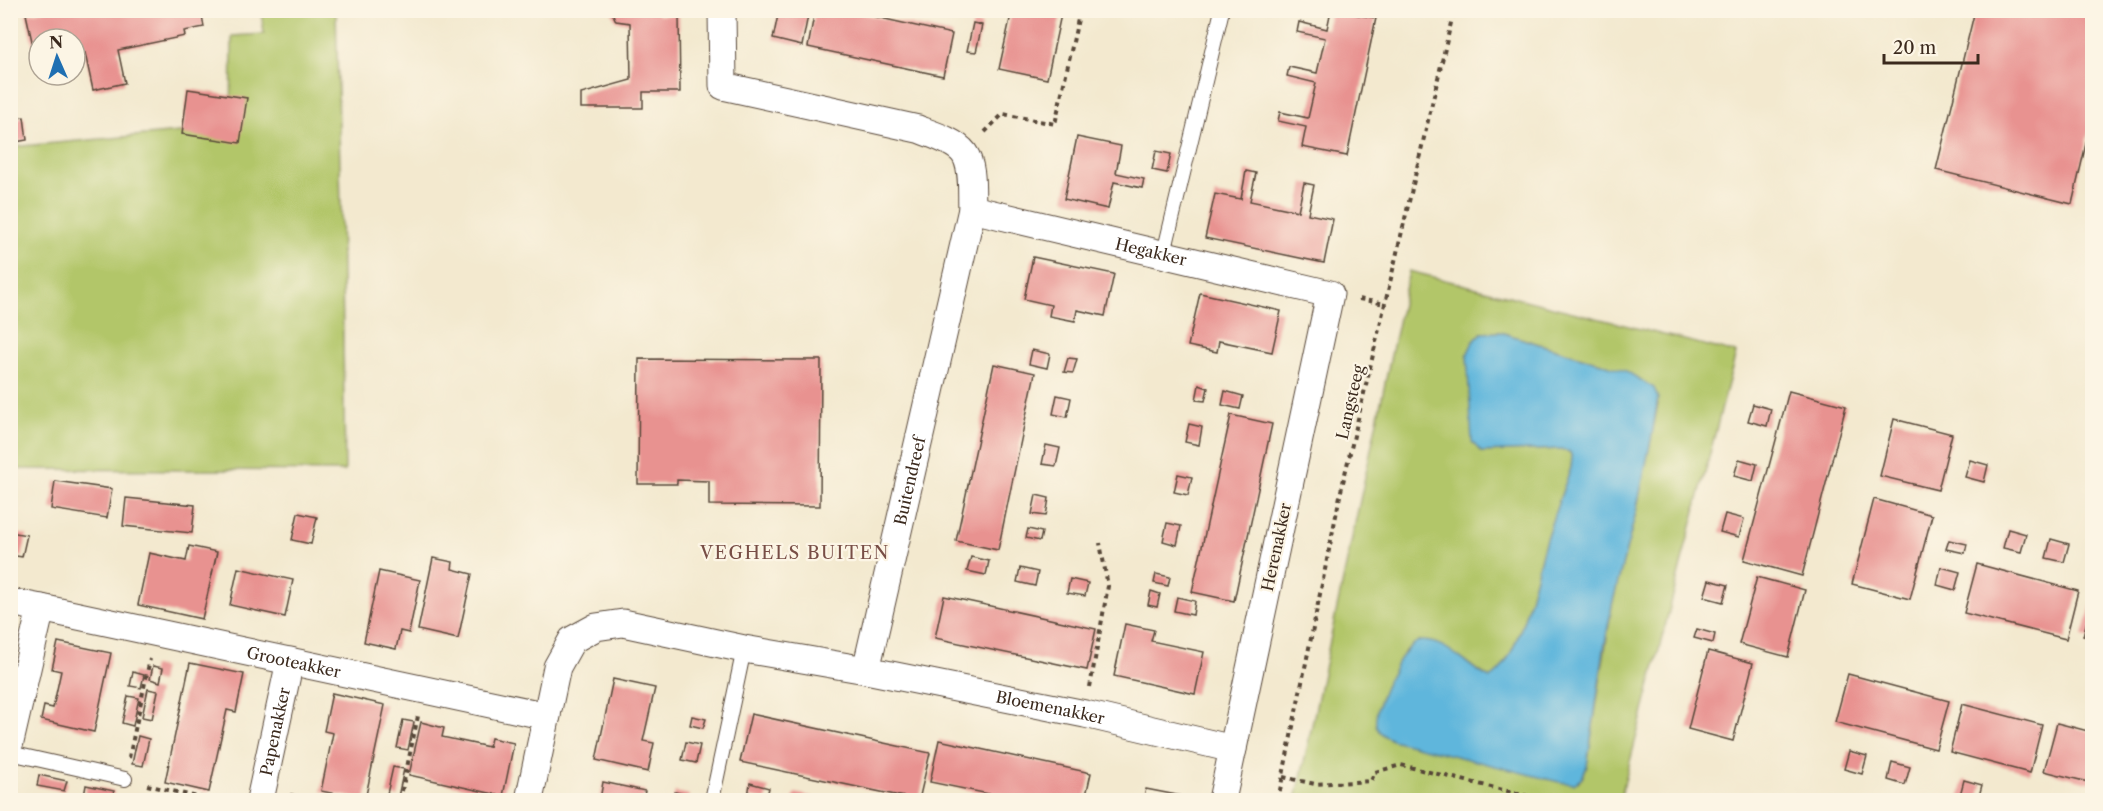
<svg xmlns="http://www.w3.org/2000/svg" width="2103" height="811" viewBox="0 0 2103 811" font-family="'Libre Caslon Text',serif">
	<rect width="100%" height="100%" fill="#fcf5e5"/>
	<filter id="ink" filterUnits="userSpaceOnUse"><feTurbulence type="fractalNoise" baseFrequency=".0167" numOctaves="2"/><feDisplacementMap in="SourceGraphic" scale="12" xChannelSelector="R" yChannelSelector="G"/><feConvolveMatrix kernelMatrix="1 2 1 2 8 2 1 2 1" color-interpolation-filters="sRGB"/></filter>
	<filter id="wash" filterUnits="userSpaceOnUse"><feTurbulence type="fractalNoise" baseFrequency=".008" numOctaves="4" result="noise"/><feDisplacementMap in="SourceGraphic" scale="24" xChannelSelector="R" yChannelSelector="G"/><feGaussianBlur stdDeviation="1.35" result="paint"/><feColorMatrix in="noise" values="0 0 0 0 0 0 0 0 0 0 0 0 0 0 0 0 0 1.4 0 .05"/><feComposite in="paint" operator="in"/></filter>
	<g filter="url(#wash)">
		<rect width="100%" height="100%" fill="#f3e9cf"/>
		<!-- green -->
		<g fill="#b2c669" stroke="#767844" stroke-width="1.5" fill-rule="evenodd">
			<polygon points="261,11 336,11 341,207 345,471 11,469 11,147 180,132 231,131 232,36 264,34"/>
			<path d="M1409 271 1736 353 1620 800H1296ZM1500 332 1605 364 1658 404 1636 512 1612 605 1587 766 1582 778 1578 782 1392 740 1379 702 1405 651 1420 641 1442 646 1490 678C1520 663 1536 571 1546 539 1554 515 1562 492 1571 468L1572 458 1570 452 1561 449 1481 452V333Z"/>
		</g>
		<!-- water -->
		<path fill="#5fb6dc" stroke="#4d707d" stroke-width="1.5" d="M1500 332 1626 371 1654 388 1658 398 1652 435 1636 512 1612 605 1605 643 1587 766 1582 778 1574 784 1559 782 1392 740C1386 737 1380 734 1377 728 1369 712 1402 642 1421 641 1448 640 1467 668 1490 678 1520 663 1536 571 1546 539 1554 515 1562 492 1571 468L1572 458 1570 452 1561 449 1481 452 1472 442 1467 355 1473 342 1482 333Z"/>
		<g id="blocks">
			<!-- building -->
			<g fill="#e89290">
				<polygon points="45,10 201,10 204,27 184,31 185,36 118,50 125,83 93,90 85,53 75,55 75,39 39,39 39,63 37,64 26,14"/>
				<polygon points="611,10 658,10 658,15 679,15 680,92 643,92 643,108 581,108 581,94 631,80 630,23 616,21"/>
				<polygon points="779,10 809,10 802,46 773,39"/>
				<polygon points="815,10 845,10 952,34 943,76 808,47"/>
				<polygon points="1012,10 1062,10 1047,79 999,69"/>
				<polygon points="1331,10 1376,18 1347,156 1302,147 1306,127 1278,121 1280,112 1308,118 1316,83 1287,76 1289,67 1317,73 1325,38 1297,32 1299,22 1327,29"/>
				<polygon points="1975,10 2092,10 2092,118 2072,204 1936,170"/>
				<polygon points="973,23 982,25 976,52 967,51"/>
				<polygon points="188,89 247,98 240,143 182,134"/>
				<polygon points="24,117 27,140 10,143 10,119"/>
				<polygon points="1077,137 1121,146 1116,173 1144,179 1142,188 1114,182 1108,209 1064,199"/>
				<polygon points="1156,151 1171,154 1167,173 1152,170"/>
				<polygon points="1246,171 1256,173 1250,201 1298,211 1304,183 1314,185 1308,214 1333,219 1324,263 1205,238 1215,194 1241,199"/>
				<polygon points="1033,257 1114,274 1105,316 1077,310 1075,321 1049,316 1051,305 1024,299"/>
				<polygon points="1200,293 1281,311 1272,352 1219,341 1217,352 1188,346"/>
				<polygon points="1032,350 1050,354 1047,368 1029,364"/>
				<polygon points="1068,358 1077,359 1073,373 1064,372"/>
				<polygon points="639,359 821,360 820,506 709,505 709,481 677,480 677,484 638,484"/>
				<polygon points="994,364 1035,373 998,550 956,541"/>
				<polygon points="1199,385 1208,388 1205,401 1196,400"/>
				<polygon points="1225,391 1243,396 1240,409 1222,405"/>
				<polygon points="1789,391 1846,406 1802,576 1744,560"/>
				<polygon points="1057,395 1071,398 1067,417 1053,414"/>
				<polygon points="1753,404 1771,409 1767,426 1748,421"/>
				<polygon points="1231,415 1272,424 1234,601 1192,592"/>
				<polygon points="1894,419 1952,434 1938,490 1880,476"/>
				<polygon points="1189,424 1202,427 1199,445 1185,442"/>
				<polygon points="1046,445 1060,448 1056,466 1042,464"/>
				<polygon points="1739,459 1757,464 1753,481 1734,476"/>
				<polygon points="1970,460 1988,465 1984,482 1965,477"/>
				<polygon points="1178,474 1192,477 1188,495 1174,492"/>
				<polygon points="55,481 112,489 107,518 51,509"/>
				<polygon points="1036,495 1049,498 1046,516 1032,514"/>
				<polygon points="126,498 195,505 192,533 123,526"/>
				<polygon points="1874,499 1932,515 1910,599 1852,584"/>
				<polygon points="298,513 317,517 311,544 292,540"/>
				<polygon points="1725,514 1744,519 1739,537 1720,532"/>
				<polygon points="1167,523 1181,526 1177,545 1163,541"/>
				<polygon points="1028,529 1042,532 1040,541 1026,538"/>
				<polygon points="2008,529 2026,534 2021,552 2003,548"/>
				<polygon points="10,532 27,535 22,557 10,555"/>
				<polygon points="2051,539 2069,544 2064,562 2046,558"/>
				<polygon points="1949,540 1967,544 1965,553 1946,549"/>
				<polygon points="189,546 217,552 202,619 138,605 149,553 186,561"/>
				<polygon points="971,557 989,561 986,575 967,571"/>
				<polygon points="433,558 453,562 452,569 472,574 458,639 418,630"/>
				<polygon points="1977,564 2078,591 2066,639 1964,613"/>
				<polygon points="1941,567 1960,572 1955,590 1937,585"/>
				<polygon points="238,568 293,580 285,617 230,605"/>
				<polygon points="1020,568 1038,572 1035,586 1017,582"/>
				<polygon points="379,571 420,580 409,633 400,631 396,649 364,642"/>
				<polygon points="1156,574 1170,577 1168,586 1154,583"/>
				<polygon points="1757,577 1805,590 1788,657 1739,644"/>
				<polygon points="1070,579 1088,583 1085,596 1067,593"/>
				<polygon points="1709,580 1728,585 1723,602 1704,597"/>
				<polygon points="1151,591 1160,594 1157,607 1148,605"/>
				<polygon points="944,596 1096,629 1087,670 935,638"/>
				<polygon points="1177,597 1195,601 1193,615 1174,611"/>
				<polygon points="2092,602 2092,639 2083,636"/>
				<polygon points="1125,624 1154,630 1151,641 1204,652 1195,694 1114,676"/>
				<polygon points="1697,629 1715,634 1713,643 1694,638"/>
				<polygon points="58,642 111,653 94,732 41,720 44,706 53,708 61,671 52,669"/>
				<polygon points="1708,651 1753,663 1733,741 1688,729"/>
				<polygon points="190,663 244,674 236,712 227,710 209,792 165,782"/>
				<polygon points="153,666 163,668 160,682 150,679"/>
				<polygon points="133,672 144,675 141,688 130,686"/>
				<polygon points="1848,674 1949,701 1936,749 1835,722"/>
				<polygon points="613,679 655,688 643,741 654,743 648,772 596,760"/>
				<polygon points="148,689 158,691 152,719 142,717"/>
				<polygon points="332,693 385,705 365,800 321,791 333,733 324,731"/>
				<polygon points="128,696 139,698 133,726 122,723"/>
				<polygon points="1962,704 2042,725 2030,773 1950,752"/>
				<polygon points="751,714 930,753 919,800 740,762"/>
				<polygon points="692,716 706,719 703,728 690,725"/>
				<polygon points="403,720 414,722 408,750 397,748"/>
				<polygon points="421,722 444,728 442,737 489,747 491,738 514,743 503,796 409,775"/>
				<polygon points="2057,723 2092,732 2092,783 2044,771"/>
				<polygon points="138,736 149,739 143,766 132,764"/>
				<polygon points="939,740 1091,773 1085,800 1018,800 930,782"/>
				<polygon points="686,742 700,745 696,763 682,760"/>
				<polygon points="1849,751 1867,756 1862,774 1844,769"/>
				<polygon points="1892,762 1910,767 1905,785 1888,780"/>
				<polygon points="393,767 404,769 398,797 387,794"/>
				<polygon points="39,775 67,781 64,791 37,786"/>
				<polygon points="1964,780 1982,785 1978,800 1959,799"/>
				<polygon points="603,782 645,791 643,800 600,800"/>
				<polygon points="750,783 769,788 766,800 748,797"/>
				<polygon points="86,785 114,791 112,800 84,796"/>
				<polygon points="1146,789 1197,799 1196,800 1143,800"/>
				<polygon points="675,792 689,795 688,800 673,800"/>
				<polygon points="795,793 813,797 812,800 793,800"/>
			</g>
		</g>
	</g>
	<g filter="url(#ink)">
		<use href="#blocks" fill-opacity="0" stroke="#574739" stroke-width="1.5"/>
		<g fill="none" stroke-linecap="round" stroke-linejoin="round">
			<!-- service casing -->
			<g stroke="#574739" stroke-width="16">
				<g id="service">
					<polyline points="1164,253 1222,10"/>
					<polyline points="10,753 125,779"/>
					<polyline points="712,800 744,649"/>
				</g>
			</g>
			<!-- minor casing -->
			<g stroke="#574739" stroke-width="29">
				<g id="minor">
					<path id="s1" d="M972 209 1330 294 1222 800"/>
					<polyline points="10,602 41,608"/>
					<path id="s2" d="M866 670 1085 714 1233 749"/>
					<path id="s3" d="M10 742 41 608 547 716"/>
					<path id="s4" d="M260 800 290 661"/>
					<path id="s5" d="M529 800 557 667 572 640 596 627 623 623 744 649 866 670 972 209C971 193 974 167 964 153 955 141 931 134 918 129L723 86 722 10"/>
				</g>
			</g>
			<!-- path -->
			<g stroke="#574739" stroke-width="4" stroke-dasharray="4.5 4.5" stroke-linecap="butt">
				<polyline points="985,132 1003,114 1055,124 1080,10"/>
				<polyline points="1359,299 1385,304"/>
				<polyline points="1090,687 1108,586 1100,543"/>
				<polyline points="129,758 150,659"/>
				<polyline points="1283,777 1315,784 1371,781 1375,772 1401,765 1544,800"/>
				<polyline points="147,785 210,800"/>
				<polyline points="290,795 312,800"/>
				<polyline points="400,800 418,716"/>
				<polyline points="1278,800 1341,491 1454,10"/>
				<path d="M1602 800C1633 794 1648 793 1678 800"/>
			</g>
			<!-- service -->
			<use href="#service" stroke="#fff" stroke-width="14"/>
			<!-- minor -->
			<use href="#minor" stroke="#fff" stroke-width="27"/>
		</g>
	</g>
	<g text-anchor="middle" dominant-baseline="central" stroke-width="4.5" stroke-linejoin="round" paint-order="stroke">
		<!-- street labels -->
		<g font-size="16" fill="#3b2a1e" stroke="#fcf5e5">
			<text stroke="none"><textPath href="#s1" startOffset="184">Hegakker</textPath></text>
			<text transform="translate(1350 402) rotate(-77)">Langsteeg</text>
			<text stroke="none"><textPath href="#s5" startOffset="663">Buitendreef</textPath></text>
			<text transform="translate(1276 547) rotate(-78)">Herenakker</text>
			<text stroke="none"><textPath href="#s3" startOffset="396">Grooteakker</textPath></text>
			<text stroke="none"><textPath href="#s2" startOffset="188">Bloemenakker</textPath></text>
			<text stroke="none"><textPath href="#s4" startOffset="70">Papenakker</textPath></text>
		</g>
		<!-- neighbourhood labels -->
		<g font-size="18" letter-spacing="1.5" fill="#784e46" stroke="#fcf5e5">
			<text x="795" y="553">VEGHELS BUITEN</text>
		</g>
	</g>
	<!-- margin -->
	<rect width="2103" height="811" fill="none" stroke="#fcf5e5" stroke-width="36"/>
	<!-- north arrow -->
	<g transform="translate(57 57) rotate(357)"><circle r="28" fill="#fcf5e5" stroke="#afa495" stroke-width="1.5"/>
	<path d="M0-4.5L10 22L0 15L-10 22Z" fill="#1f6fb2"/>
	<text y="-9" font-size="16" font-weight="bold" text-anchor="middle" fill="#3b2a1e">N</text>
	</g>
	<!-- scale -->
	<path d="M1884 54v9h94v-9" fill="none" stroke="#3b2a1e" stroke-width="3"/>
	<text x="1893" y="54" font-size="18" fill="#3b2a1e" stroke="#fcf5e5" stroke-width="4.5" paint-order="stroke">20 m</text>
</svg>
